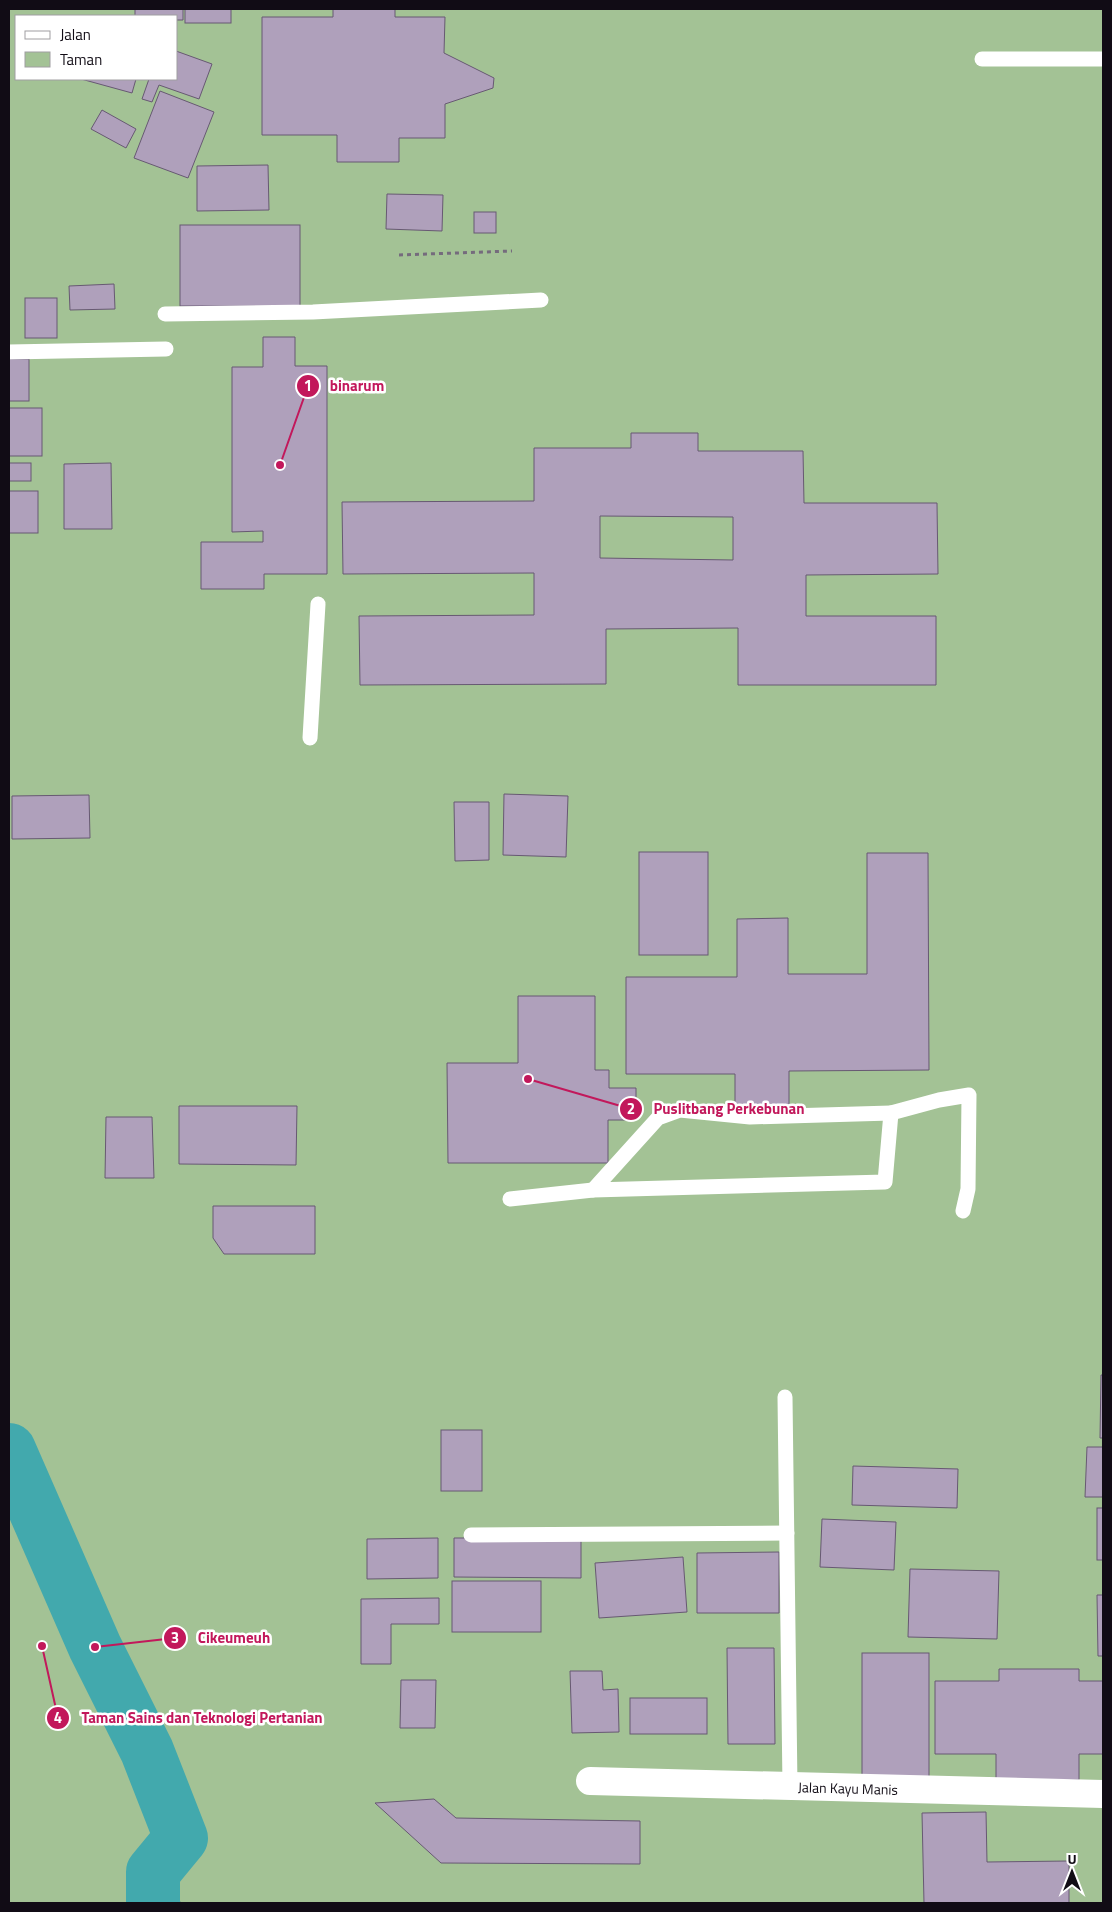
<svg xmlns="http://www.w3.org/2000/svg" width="1112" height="1912" viewBox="0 0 1112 1912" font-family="'Titillium Web',sans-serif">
	<rect width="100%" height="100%" fill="#ecdcf9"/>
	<!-- green -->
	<path fill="#a3c295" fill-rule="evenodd" d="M9 9H1103V1903H9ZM16 16H176V79H16Z"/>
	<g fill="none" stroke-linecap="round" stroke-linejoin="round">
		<!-- stream -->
		<polyline stroke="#337a7f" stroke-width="9" points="153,1872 176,1903"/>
		<!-- river -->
		<polyline stroke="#42a9ad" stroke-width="54" points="9,1450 95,1647 147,1751 181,1838 153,1872 153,1903"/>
	</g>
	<!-- building -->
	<g fill="#afa0bb" stroke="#675972" fill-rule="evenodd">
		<polygon points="135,9 183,9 183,20 176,20 176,16 135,16"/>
		<rect x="185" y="9" width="46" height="14"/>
		<polygon points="333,9 395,9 395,17 445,17 444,53 494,78 493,88 445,104 445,138 399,138 399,162 337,162 337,135 262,135 262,17 333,17"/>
		<polygon points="176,51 212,64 199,99 159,85 152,102 142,99 149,79 176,79"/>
		<polygon points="81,79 136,79 132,93"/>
		<polygon points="160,91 214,112 188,178 134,158"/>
		<polygon points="102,110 136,129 126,148 91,129"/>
		<polygon points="268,165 269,210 197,211 197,166"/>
		<polygon points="387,194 443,195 442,231 386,229"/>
		<rect x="474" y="212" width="22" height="21"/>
		<rect x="180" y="225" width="120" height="81"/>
		<polygon points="114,284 115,309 70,310 69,286"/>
		<rect x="25" y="298" width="32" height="40"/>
		<polygon points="263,337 295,337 295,366 327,366 327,574 264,574 264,589 201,589 201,542 263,542 263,531 232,532 232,367 263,367"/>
		<rect x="9" y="359" width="20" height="42"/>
		<rect x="9" y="408" width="33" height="48"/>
		<path d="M631 433H698V451H803L804 503H937L938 574 806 575V616H936V685H738V628L606 629V684L360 685 359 616 534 615V573L343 574 342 502 534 501V448H631ZM600 516 733 517V560L600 558Z"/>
		<rect x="9" y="463" width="22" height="18"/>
		<polygon points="111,463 112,529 64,529 64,464"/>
		<rect x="9" y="491" width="29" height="42"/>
		<polygon points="504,794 568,796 566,857 503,855"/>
		<polygon points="89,795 90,838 12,839 12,796"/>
		<polygon points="454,802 489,802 489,860 455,861"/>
		<rect x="639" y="852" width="69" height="103"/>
		<polygon points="867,853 928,853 929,1070 789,1071 789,1114 735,1115 735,1074 626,1074 626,977 737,977 737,919 788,918 788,974 867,974"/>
		<polygon points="518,996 595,996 595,1070 609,1070 609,1088 636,1088 636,1120 608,1120 608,1163 448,1163 447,1063 518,1063"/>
		<polygon points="179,1106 297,1106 296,1165 179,1164"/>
		<polygon points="106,1117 152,1117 154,1178 105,1178"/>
		<polygon points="213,1206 315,1206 315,1254 224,1254 213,1238"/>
		<polygon points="1101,1375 1103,1375 1103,1438 1100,1438"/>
		<rect x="441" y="1430" width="41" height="61"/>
		<polygon points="1087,1447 1103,1447 1103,1497 1085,1497"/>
		<polygon points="853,1466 958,1469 957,1508 852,1505"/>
		<rect x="1097" y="1508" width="6" height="52"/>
		<polygon points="822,1519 896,1522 894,1570 820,1567"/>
		<polygon points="438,1538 438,1578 367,1579 367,1539"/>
		<polygon points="454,1538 581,1538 581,1578 454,1577"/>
		<polygon points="779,1552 779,1613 697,1613 697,1553"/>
		<polygon points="683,1557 687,1612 599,1618 595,1563"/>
		<polygon points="910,1569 999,1571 997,1639 908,1637"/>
		<rect x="452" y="1581" width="89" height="51"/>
		<polygon points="1097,1595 1103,1595 1103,1656 1098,1656"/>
		<polygon points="439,1598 439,1624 391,1624 391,1664 361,1664 361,1599"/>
		<polygon points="727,1648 774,1648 775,1744 728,1744"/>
		<rect x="862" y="1653" width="67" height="126"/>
		<polygon points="999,1669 1079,1669 1079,1681 1103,1681 1103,1754 1079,1754 1079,1780 996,1780 996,1754 935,1754 935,1681 999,1681"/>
		<polygon points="570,1671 602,1671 603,1690 618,1689 619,1732 572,1733"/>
		<polygon points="401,1680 436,1680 435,1728 400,1728"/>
		<rect x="630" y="1698" width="77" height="36"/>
		<polygon points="434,1799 456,1818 640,1821 640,1864 441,1863 375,1803"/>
		<polygon points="986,1812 987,1862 1069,1861 1069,1903 924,1903 922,1813"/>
	</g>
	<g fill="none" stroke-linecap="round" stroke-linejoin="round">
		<!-- path -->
		<polyline stroke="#756b7d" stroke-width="3" stroke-dasharray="4 4" stroke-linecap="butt" points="399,255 512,251"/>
		<!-- lane -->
		<g stroke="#fff" stroke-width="15">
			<polyline points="982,59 1103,59"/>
			<polyline points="165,314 313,312 541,300"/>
			<polyline points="9,352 166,349"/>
			<polyline points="310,738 318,604"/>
			<polyline points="593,1190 658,1118 680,1110 750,1117 891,1113"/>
			<polyline points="510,1199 593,1190 885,1182 891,1113 939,1100 969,1095 968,1189 963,1211"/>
			<polyline points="785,1397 790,1787"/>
			<polyline points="471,1535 787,1533"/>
		</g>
		<!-- street -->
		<path stroke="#fff" stroke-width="28" id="s1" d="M590 1781 1103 1794"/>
	</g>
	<g text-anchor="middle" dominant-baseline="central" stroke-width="5" stroke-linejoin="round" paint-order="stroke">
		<!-- street labels -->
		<g font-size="14" fill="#110c15" stroke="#fff">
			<text stroke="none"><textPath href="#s1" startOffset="258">Jalan Kayu Manis</textPath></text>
		</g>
	</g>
	<!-- callouts -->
	<path fill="none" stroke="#c2185b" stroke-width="2" d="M280 465L308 386M528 1079L631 1109M95 1647L175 1638M42 1646L58 1718"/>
	<g fill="#c2185b" stroke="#fff" stroke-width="2">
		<circle cx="280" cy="465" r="5"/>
		<circle cx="528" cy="1079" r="5"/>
		<circle cx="95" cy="1647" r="5"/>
		<circle cx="42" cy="1646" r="5"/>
		<circle cx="308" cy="386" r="12"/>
		<circle cx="631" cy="1109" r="12"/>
		<circle cx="175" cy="1638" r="12"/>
		<circle cx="58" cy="1718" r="12"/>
	</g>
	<g font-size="15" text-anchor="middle" font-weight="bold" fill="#fff">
		<text x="308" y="391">1</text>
		<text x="631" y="1114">2</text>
		<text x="175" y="1643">3</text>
		<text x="58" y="1723">4</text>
	</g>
	<g font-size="15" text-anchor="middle" font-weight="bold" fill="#c2185b" stroke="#fff" stroke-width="5" stroke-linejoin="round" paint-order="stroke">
		<text x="357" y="391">binarum</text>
		<text x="729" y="1114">Puslitbang Perkebunan</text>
		<text x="234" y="1643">Cikeumeuh</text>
		<text x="202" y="1723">Taman Sains dan Teknologi Pertanian</text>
	</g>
	<!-- border -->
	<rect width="1112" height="1912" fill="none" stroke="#110c15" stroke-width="20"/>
	<!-- legend -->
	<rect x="15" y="15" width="162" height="65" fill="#ffffff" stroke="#a09ea1"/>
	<rect x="25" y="31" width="25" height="8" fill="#ffffff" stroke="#a09ea1"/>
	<text x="60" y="40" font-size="15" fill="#110c15">Jalan</text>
	<rect x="25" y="52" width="25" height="15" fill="#a3c295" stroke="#a09ea1"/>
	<text x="60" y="65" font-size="15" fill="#110c15">Taman</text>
	<!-- north arrow -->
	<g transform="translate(1072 1872)" stroke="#ffffff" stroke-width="4" paint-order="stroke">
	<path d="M0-4L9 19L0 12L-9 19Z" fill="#110c15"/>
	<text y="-8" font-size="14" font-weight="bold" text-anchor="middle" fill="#110c15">U</text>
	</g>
</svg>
